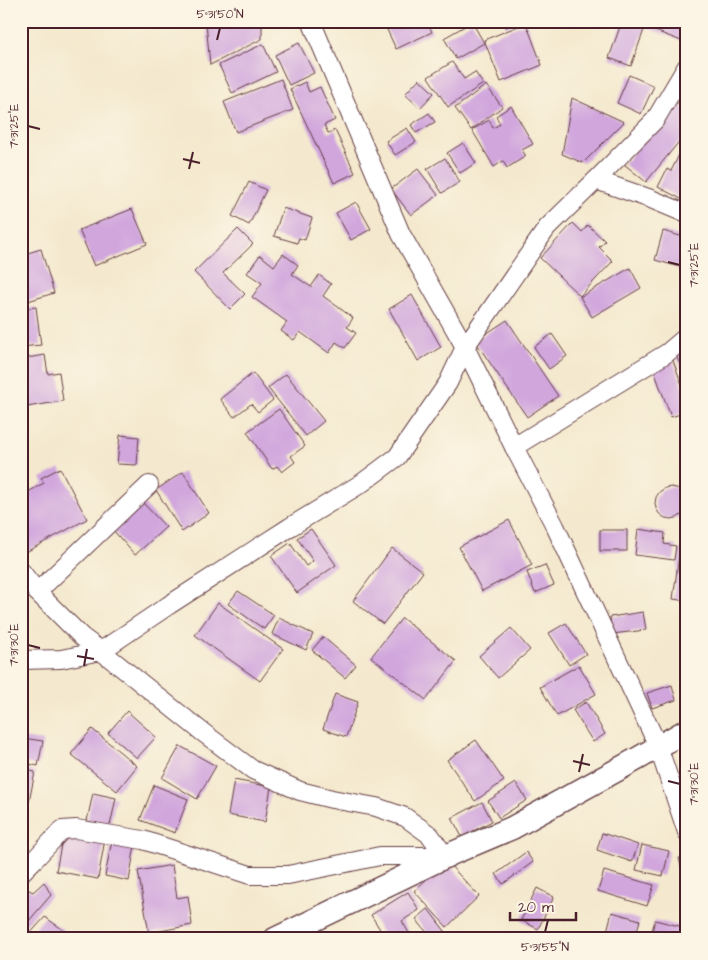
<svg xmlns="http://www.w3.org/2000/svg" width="708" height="960" viewBox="0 0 708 960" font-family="'Architects Daughter',sans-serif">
	<rect width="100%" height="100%" fill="#fcf5e5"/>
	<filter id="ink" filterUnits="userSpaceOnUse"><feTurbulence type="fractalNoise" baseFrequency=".02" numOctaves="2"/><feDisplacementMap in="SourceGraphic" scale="10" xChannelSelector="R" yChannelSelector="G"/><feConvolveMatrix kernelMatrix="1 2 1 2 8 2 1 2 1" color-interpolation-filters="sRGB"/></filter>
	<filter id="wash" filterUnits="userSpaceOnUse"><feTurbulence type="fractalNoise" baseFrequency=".0096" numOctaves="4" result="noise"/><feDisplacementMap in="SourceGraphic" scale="20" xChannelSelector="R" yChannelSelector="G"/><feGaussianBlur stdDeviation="1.12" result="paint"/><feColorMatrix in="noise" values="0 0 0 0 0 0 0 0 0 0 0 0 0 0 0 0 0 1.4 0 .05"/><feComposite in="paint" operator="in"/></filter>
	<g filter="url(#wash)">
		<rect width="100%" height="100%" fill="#f4e9ce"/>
		<g id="blocks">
			<!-- building -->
			<g fill="#d0a6dd">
				<polygon points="241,21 262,21 262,39 210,65 206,23"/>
				<polygon points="383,21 427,21 432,32 396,49"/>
				<polygon points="504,21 520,21 506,27"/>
				<polygon points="622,21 687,21 687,34 684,42 645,27 631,66 609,58"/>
				<polygon points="472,22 484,43 456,59 444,38"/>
				<polygon points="526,23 542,65 501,82 484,40"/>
				<polygon points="299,43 314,73 289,85 275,55"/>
				<polygon points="263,44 276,72 232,93 219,65"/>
				<polygon points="452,62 464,79 475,72 483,84 448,107 428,77"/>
				<polygon points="629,75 654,86 641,114 617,103"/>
				<polygon points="281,79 293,110 236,132 224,102"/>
				<polygon points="419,79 434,93 420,108 405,94"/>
				<polygon points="305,82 309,92 320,87 335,120 324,125 328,133 335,130 355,173 334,183 290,89"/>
				<polygon points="486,85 502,107 471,130 455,108"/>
				<polygon points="572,98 624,122 583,163 562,154"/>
				<polygon points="675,101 687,111 687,132 646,182 624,164"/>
				<polygon points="511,106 533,144 522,150 526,156 507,168 503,161 494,167 472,130 489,120 493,128 500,124 496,116"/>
				<polygon points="429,113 435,122 416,133 411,125"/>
				<polygon points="407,128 416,142 395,155 386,141"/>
				<polygon points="463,143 476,163 460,173 447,153"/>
				<polygon points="685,143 687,144 687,202 658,187 667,169 671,171"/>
				<polygon points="445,158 460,182 442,193 427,169"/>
				<polygon points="418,169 438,195 411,215 391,189"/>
				<polygon points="249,182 266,190 249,225 232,216"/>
				<polygon points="356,202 371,229 351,240 336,213"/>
				<polygon points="283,208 312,218 305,240 299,238 297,243 274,236"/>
				<polygon points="132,209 147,244 94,266 79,230"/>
				<polygon points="573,223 582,232 588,225 605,241 599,247 613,261 580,296 540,258"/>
				<polygon points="238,229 253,244 223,273 245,294 230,309 194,272"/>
				<polygon points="663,231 687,238 686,269 655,260"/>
				<polygon points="41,249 54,293 25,302 21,291 21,255"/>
				<polygon points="283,254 298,265 292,274 311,287 319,275 331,284 323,296 353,318 347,327 356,333 345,348 336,342 329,353 300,332 294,340 281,331 287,322 252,297 262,283 247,273 260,255 274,266"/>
				<polygon points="630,268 641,288 592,317 580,297"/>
				<polygon points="412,295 441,347 418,361 389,309"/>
				<polygon points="36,307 41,345 21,347 21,309"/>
				<polygon points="507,320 558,396 527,417 475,341"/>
				<polygon points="552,334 567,356 549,369 534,347"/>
				<polygon points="687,345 687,380 674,351"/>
				<polygon points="45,355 48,374 59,372 63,401 21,408 21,359"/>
				<polygon points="672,358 687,398 687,412 671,417 652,365"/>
				<polygon points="253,373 273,400 258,412 251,404 234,417 220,399"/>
				<polygon points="286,374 324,421 306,436 268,388"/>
				<polygon points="279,409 305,446 291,456 295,462 282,472 277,466 272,469 247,432"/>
				<polygon points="120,435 139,437 137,465 117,464"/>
				<polygon points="60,468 87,519 26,552 21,542 21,496 44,483 41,478"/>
				<polygon points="183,472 209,513 182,532 156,490"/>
				<circle cx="671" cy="503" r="16"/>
				<polygon points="142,502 166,527 135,555 112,529"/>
				<polygon points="509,520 532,565 482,591 459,547"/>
				<polygon points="311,529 336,565 297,593 271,556 290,543 306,566 313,561 297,538"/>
				<polygon points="638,529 665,533 664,544 676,546 674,560 635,555"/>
				<rect x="600" y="530" width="27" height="21"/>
				<polygon points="392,548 423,572 383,624 353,601"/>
				<polygon points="680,548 687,549 687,601 673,599"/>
				<polygon points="545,565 554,585 535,593 527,572"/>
				<polygon points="238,591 274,615 264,629 228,604"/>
				<polygon points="218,603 283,649 260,681 195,635"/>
				<polygon points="643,612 646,630 612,634 610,617"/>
				<polygon points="279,618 313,634 306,650 272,634"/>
				<polygon points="402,618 456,661 426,700 371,657"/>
				<polygon points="566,623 586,654 569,665 549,633"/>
				<polygon points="511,628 530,650 498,678 479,656"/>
				<polygon points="323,637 356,665 345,678 312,650"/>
				<polygon points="579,665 596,694 557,716 540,687"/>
				<polygon points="672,685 676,700 652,708 647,693"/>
				<polygon points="335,694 358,702 346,737 323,729"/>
				<polygon points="586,702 605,734 593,742 573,710"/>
				<polygon points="127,711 156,737 137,758 108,733"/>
				<polygon points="92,729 137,766 117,791 71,754"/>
				<polygon points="22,738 43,741 38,766 21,762"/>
				<polygon points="476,740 504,781 475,801 447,760"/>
				<polygon points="180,746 216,766 197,799 162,778"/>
				<polygon points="21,769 35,772 29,802 21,800"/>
				<polygon points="234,780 271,787 265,822 228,815"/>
				<polygon points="516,783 527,800 499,818 488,801"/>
				<polygon points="154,785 188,799 175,833 140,820"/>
				<polygon points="93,793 116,798 110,826 87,821"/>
				<polygon points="482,802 492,821 462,837 452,818"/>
				<polygon points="64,830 105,839 98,879 56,871"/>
				<polygon points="602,833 638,845 632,862 597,850"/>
				<polygon points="112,840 135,845 129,881 105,876"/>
				<polygon points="642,845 669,851 663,876 636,870"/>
				<polygon points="526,852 533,862 503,884 496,874"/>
				<polygon points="687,856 687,888 686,888 679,858"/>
				<polygon points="446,861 479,896 447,927 414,891"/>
				<polygon points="172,865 177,898 188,896 192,925 149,933 138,871"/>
				<polygon points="604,871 654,885 647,906 598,891"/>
				<polygon points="44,882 51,895 21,930 21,886 33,892"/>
				<polygon points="537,888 554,897 538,929 521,920"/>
				<polygon points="408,892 419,910 402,921 409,933 399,939 386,939 371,915"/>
				<polygon points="428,909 445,931 435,939 432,939 416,919"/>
				<polygon points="612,912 640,920 635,939 605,939"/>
				<polygon points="45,917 69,934 65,939 29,939 27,937"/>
				<polygon points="655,920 687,928 687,939 650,939"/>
			</g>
		</g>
	</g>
	<g filter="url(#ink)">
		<use href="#blocks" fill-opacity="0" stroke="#643d43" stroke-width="1"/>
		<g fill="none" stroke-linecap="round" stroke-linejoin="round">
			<!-- minor casing -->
			<g stroke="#643d43" stroke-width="20">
				<g id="minor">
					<polyline points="311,21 401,234 465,347 514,447 555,526 658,746 687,832"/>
					<polyline points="596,180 655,120 687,66"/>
					<polyline points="514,447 667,353 687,336"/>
					<polyline points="21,571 37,592 82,637 101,651 201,731 253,770 300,791 332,799 376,807 405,817 430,835 445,856 453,853"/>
					<polyline points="37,592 149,485"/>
					<polyline points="21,660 61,659 101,651 169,605 290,527 362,483 397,457 448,383 465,347 547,228 596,180 651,199 687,214"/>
					<polyline points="21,873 35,859 62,830 76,829 143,840 250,875 288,875 380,856 444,856"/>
				</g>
			</g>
			<!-- tertiary casing -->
			<g stroke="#643d43" stroke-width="25">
				<polyline id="tertiary" points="275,939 453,853 512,828 637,759 687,730"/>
			</g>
			<!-- minor -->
			<use href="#minor" stroke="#fff" stroke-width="18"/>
			<!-- tertiary -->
			<use href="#tertiary" stroke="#fff" stroke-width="22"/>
		</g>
	</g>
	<!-- ticks -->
	<path fill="none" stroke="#4a1f2b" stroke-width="2" d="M217 40 220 28M28 126 40 129M183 159 200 163M189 169 193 152M668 262 680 265M28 645 40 648M77 656 94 659M84 666 87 649M573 761 590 765M579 772 583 754M668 781 680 784M545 932 548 920"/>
	<!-- margin -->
	<rect width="708" height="960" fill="none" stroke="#fcf5e5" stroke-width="55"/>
	<!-- scale -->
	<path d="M510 912v8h66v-8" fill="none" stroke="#4a1f2b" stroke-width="2.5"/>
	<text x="518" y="912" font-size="15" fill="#4a1f2b" stroke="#fcf5e5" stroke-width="4" paint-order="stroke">20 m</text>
	<rect x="28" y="28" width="652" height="904" fill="none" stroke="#4a1f2b" stroke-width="2"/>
	<g font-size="12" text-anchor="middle" fill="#4a1f2b">
		<text x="220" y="18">5°31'50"N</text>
		<text transform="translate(14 126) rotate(-90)" y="4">7°31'25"E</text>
		<text transform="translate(694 265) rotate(-90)" y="4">7°31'25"E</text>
		<text transform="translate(14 645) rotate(-90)" y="4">7°31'30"E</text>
		<text transform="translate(694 784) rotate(-90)" y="4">7°31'30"E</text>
		<text x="545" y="951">5°31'55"N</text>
	</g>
</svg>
